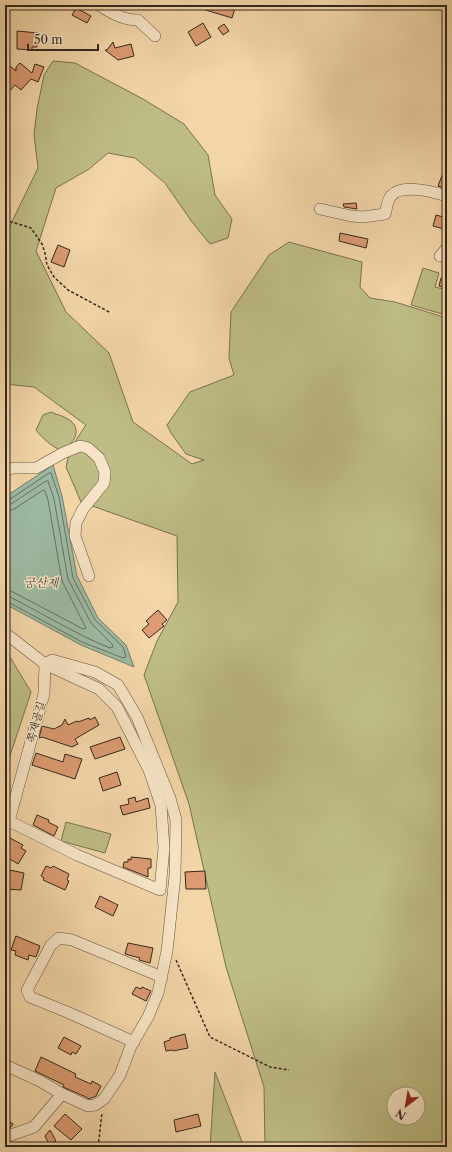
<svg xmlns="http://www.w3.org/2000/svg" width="452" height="1152" viewBox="0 0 452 1152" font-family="'Libre Caslon Text','Noto Serif KR',serif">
	<rect width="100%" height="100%" fill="#f3d6a8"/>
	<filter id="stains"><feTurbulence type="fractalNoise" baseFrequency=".005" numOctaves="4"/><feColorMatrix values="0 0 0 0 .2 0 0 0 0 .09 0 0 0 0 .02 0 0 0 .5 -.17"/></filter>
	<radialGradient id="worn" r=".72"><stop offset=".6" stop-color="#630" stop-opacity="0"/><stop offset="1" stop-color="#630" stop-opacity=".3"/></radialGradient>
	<!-- green -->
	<g fill="#bebd85" stroke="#787251" fill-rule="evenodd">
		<path d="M53 61 75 63 143 99 184 124 208 155 215 195 232 219 228 238 210 244 192 222 165 183 135 158 108 153 89 169 56 188 36 251 66 312 109 353 133 422 192 464 204 460 186 454 171 433 167 425 190 392 234 375 229 358 231 312 269 255 289 242 362 262 360 287 370 298 395 302 447 318V1147H265L264 1087 226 967 189 804 144 675 157 641 178 602 177 536 81 502 66 467 70 449 86 425 34 387 5 384V236L38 168 34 135 37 109 44 75ZM394 1094H418V1118H394Z"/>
		<polygon points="423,268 439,273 435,287 447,290 446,315 411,305"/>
		<path d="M51 412C58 415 67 417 72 422 82 432 72 445 62 451 51 446 43 439 36 430L43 415Z"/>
		<polygon points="5,654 10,657 31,692 5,771"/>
		<polygon points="66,822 111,834 105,853 61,841"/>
		<polygon points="215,1072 244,1147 210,1147"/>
	</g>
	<!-- water -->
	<polygon fill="#9dbaa3" stroke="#737f6d" points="53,465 62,496 77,576 98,618 126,645 134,667 81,645 5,604 5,497"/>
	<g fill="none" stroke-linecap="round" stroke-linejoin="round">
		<!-- shore -->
		<g stroke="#687060" stroke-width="1">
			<polyline points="5,500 9,500 49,473 51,473 59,497 73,578 95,620 123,647 126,657 123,658 82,642 8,602 5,601"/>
			<path d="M5 506 11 504 46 481H48L54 499 68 579 91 623 112 644 113 647 110 648C75 634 44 614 10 597L5 596"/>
			<polyline points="5,512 14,509 43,490 45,491 48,500 62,581 86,628 83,629 13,592 5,590"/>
		</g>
	</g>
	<!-- building -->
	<g fill="#dc9b72" stroke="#33271d">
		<polygon points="196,5 236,5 232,18 196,7"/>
		<polygon points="76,8 91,16 87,23 72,15"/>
		<polygon points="203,23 211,37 196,46 188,32"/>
		<polygon points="224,24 229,31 223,35 218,28"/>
		<polygon points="17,31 38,33 37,47 32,47 32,50 17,49"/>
		<polygon points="113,42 115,48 131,44 134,56 118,60 105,50 107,50"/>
		<polygon points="20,63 32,73 35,64 44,67 38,82 31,79 21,90 15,85 5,96 5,71 10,66 16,71 16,67"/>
		<polygon points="446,165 447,165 447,189 438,186"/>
		<polygon points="356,203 357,209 344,207 343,204"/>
		<polygon points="436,215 447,218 447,230 433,226"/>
		<polygon points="340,233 368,239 366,248 339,241"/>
		<polygon points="58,245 70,250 64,267 51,262"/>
		<polygon points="441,278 447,279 447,288 439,286"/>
		<polygon points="158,610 167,620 162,624 164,626 149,638 142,630 149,624 146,621"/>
		<polygon points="95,717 99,725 75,739 78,744 72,747 42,737 39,738 42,726 54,729 62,725 65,719 68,725 77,721 78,722 89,718 90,720"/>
		<polygon points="120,737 125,749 95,759 90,747"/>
		<polygon points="36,753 63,762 65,754 82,759 75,779 32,765"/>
		<polygon points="117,772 121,785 103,791 99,778"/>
		<polygon points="135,797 136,802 148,798 150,808 123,815 120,806 129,804 128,799"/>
		<polygon points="37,815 49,820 48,822 58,827 54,836 33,825"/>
		<polygon points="10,838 23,845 21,848 26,851 18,864 5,856 5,839 8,841"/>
		<polygon points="131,857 151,859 151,868 148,868 148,877 123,867 124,862 128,862 128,859 131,860"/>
		<polygon points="46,866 51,868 53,866 69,874 67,880 69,881 65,890 43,880 44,878 41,876"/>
		<polygon points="5,869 24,873 21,890 5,889"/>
		<polygon points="205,871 206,889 186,889 185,872"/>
		<polygon points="100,896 118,905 113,916 95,907"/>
		<polygon points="16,936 40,946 36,957 29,955 28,960 15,955 16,951 11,950"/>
		<polygon points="128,943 153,948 150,963 139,960 140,958 125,954"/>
		<polygon points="136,987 141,989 142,987 151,991 146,1001 132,994"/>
		<polygon points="185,1034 188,1048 173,1051 172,1050 166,1051 164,1042 170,1040 170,1038"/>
		<polygon points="64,1037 81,1046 76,1054 72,1052 71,1055 58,1048"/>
		<polygon points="41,1057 76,1074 75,1077 91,1084 92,1081 101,1086 96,1096 89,1099 86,1097 63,1087 64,1085 35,1071"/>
		<polygon points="65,1114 82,1129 71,1140 54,1126"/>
		<polygon points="198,1114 201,1126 176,1132 174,1120"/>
		<polygon points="5,1119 13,1124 11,1127 5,1130"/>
		<polygon points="50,1130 56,1141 49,1144 45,1136"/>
	</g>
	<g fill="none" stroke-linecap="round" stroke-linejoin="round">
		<!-- minor casing -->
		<g stroke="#635340" stroke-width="12">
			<g id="minor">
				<path d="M99 5C111 13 123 20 138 20L155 36"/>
				<path d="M320 209 351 216 363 217 385 214C387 208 387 200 391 196 401 183 434 192 447 196"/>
				<polyline points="440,256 447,248"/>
				<polyline points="5,470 14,468 36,468 63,453 80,446 88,448 99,458 105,472 104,483 83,509 76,523 75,536 89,576"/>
				<polyline points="5,633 45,664 99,689 117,707 149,770 161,805 164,848 160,890 77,855 9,821"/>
				<polyline points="5,826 9,821 44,694 45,664"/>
				<polyline points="134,1042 67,1012 30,997 27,990 51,945 59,938 72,940 162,977"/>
				<polyline points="5,1065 40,1081 62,1094"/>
				<polyline points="5,1137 34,1127 62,1094 88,1106 95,1105 104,1099 120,1075 131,1046 148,1017 158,993 167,951 175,876 176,820 170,798 137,717 118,685 95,672 52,660 45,664"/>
			</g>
		</g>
		<!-- path -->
		<g stroke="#33271d" stroke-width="1.5" stroke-dasharray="3 2" stroke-linecap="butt">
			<polyline points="256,5 256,6"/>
			<polyline points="5,220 31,228 42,244 45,253 47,265 54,277 68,290 111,313"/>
			<polyline points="176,960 210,1037 270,1067 289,1070"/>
			<polyline points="98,1147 102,1113"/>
		</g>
		<!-- minor -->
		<use href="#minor" stroke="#f7e4c6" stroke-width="11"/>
	</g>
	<g text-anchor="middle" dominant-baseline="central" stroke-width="3" stroke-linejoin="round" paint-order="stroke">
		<!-- street labels -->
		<g font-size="11" fill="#33271d" stroke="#f7e4c6">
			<text transform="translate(36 722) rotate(-75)">쪽재골길</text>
		</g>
		<!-- water labels -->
		<g font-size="12" font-style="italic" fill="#4e4c3e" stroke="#f7e4c6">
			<text x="41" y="582">궁산제</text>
		</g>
	</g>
	<!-- margin -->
	<rect width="452" height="1152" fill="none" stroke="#f3d6a8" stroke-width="20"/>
	<rect x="6" y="6" width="440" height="1140" fill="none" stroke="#33271d" stroke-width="2"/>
	<rect x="10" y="10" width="432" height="1132" fill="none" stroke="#33271d"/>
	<!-- north arrow -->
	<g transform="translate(406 1106) rotate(211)"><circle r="19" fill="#f7e4c6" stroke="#a99882"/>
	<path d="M0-3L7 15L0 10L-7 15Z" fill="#8f2418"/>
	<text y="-6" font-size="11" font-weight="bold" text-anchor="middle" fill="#33271d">N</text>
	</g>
	<!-- scale -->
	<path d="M28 44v6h70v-6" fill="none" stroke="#33271d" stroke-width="2"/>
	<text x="34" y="44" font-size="12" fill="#33271d" stroke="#f7e4c6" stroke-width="3" paint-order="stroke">50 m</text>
	<rect width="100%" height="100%" filter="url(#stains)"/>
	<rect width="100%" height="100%" fill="url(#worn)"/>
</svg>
